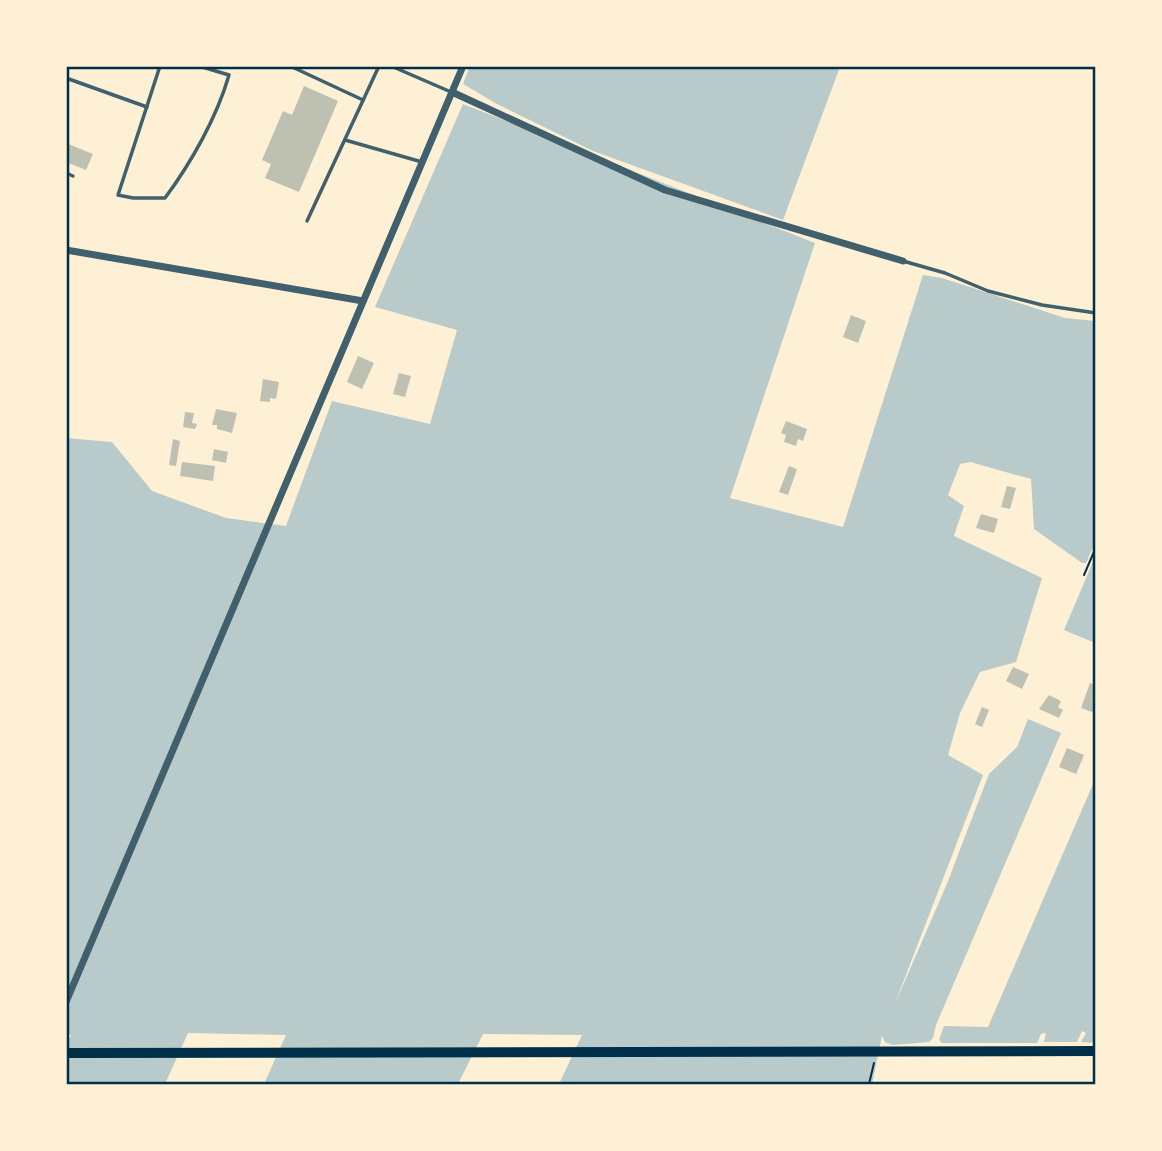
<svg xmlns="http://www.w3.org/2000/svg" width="1162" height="1151" viewBox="0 0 1162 1151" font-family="Georgia,serif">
	<rect width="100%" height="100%" fill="#fdf0d5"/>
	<!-- green -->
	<g fill="#b9caca">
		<polygon points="470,66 840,66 840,67 783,220 593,151 497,104 463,84"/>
		<polygon points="463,104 815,243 730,498 843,527 923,275 942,278 1065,318 1095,321 1096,541 1086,563 1082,563 1034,529 1031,479 970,462 960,464 948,495 964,506 954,536 1042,578 1016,662 980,672 960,713 948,755 983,775 894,1006 946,886 989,774 1017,747 1028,719 1061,733 936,1025 933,1038 929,1042 892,1045 885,1042 882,1036 872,1084 559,1084 582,1035 483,1034 458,1084 264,1084 286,1035 188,1033 165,1084 67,1084 67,1044 71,1035 66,1034 66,438 112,442 152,491 226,518 286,526 332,401 430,424 457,330 375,307"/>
		<polygon points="1095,557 1095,643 1064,630"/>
		<polygon points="1093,784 1096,785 1095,1043 1081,1042 1086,1033 1082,1031 1077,1042 1044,1042 1046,1033 1041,1034 1037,1043 942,1043 939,1040 944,1026 988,1027"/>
	</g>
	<!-- building -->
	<g fill="#bec0b2">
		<polygon points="304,86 338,101 299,192 265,178 271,164 262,160 283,111 292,115"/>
		<polygon points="66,143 93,154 86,170 66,162"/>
		<polygon points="851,315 866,321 858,343 843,337"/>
		<polygon points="358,356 374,363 362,389 347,382"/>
		<polygon points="399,373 411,376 405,397 393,394"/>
		<polygon points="263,379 279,382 276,399 270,398 270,402 260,401"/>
		<polygon points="216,409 237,413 232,433 217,429 217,425 212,425"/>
		<polygon points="185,412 194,413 192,423 197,424 195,429 183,427"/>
		<polygon points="786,421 807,429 803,441 798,439 796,446 784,442 786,435 781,433"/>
		<polygon points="173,439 180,441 176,466 169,465"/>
		<polygon points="214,449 228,452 226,463 212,460"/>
		<polygon points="182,462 215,466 213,481 180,476"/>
		<polygon points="789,466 797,469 788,495 779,492"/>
		<polygon points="1007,486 1016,488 1010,509 1001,507"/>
		<polygon points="981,514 998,519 994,533 976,528"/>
		<polygon points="1013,667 1029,674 1022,689 1006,681"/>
		<polygon points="1090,683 1096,685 1096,703 1092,712 1081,708"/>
		<polygon points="1049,695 1061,701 1058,707 1063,710 1059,718 1039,709"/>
		<polygon points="982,707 989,710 982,727 975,724"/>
		<polygon points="1067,748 1084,755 1076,774 1059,767"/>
	</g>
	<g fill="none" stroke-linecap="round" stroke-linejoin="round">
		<!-- path -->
		<g stroke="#003049" stroke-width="2">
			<polyline points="1084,575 1096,547"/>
			<polyline points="869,1084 874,1063"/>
		</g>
		<!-- service -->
		<g stroke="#3f606c" stroke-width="3.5">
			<path d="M160 66 118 195 133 198H165C191 163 217 117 229 75L199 66"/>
			<polyline points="290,66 363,100"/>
			<polyline points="391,66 451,92"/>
			<polyline points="66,78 147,107"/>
			<polyline points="345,140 422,162"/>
			<polyline points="66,173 73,176"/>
			<polyline points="307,221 379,66"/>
			<polyline points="903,261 945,273 988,291 1042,305 1096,313"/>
		</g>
		<!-- minor -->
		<g stroke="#3f606c" stroke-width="7">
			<polyline points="454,93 665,190 903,261"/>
			<polyline points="66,250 363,301"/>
			<polyline points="66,1002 463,66"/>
		</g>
		<!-- secondary -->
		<polyline stroke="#003049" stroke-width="10" points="66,1053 1096,1051"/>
	</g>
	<!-- border -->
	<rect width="1162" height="1151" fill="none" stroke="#fdf0d5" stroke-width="136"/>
	<rect x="68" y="68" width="1026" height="1015" fill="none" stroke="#003049" stroke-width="2.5"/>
</svg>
